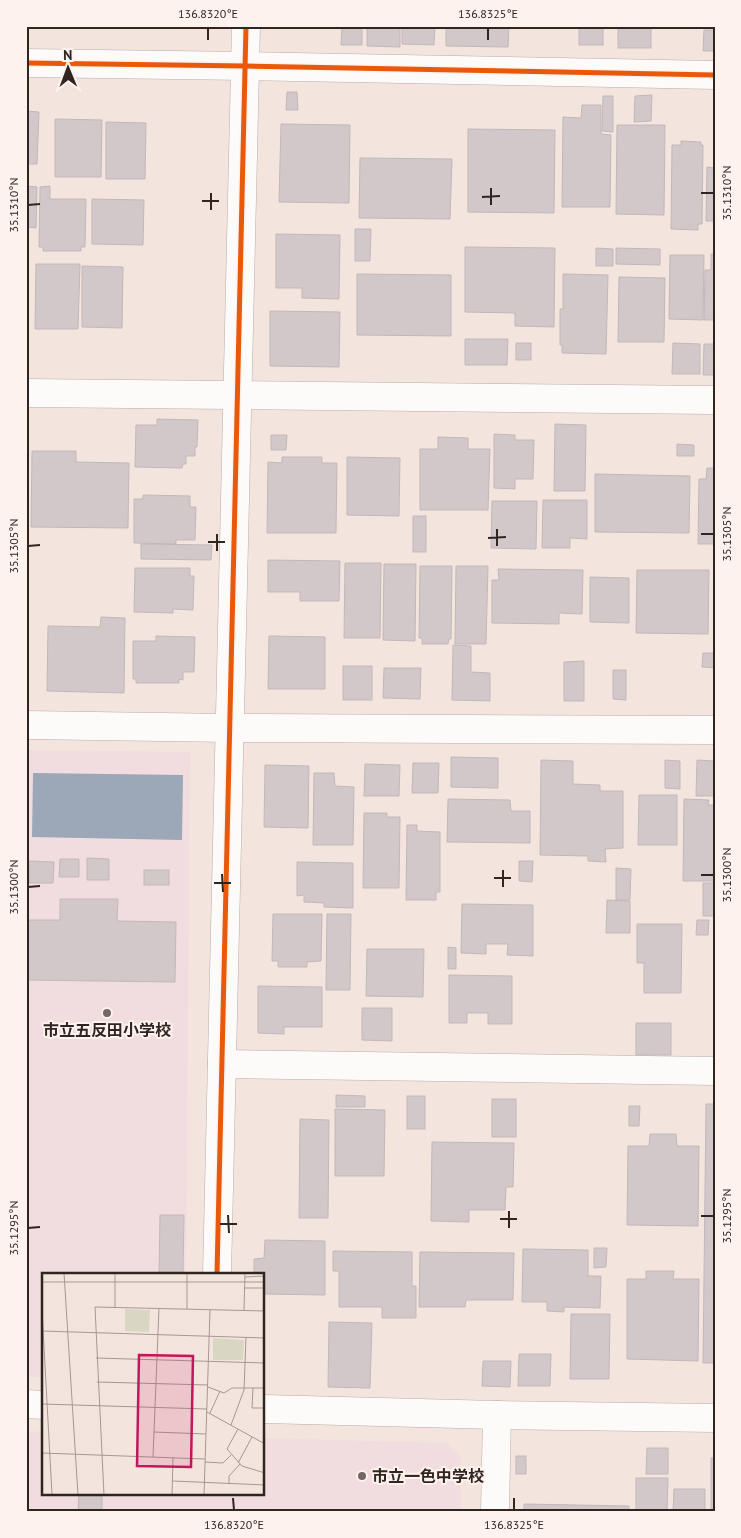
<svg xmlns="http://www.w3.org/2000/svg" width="741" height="1538" viewBox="0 0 741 1538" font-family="'PT Sans','Noto Sans JP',sans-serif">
	<rect width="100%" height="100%" fill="#f4e4de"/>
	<!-- education -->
	<g fill="#f1dcdf">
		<polygon points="26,750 190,752 186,1274 44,1274 44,1377 26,1377"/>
		<polygon points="26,1431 44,1432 44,1494 264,1494 264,1438 446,1443 461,1457 461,1512 26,1512"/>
	</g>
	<!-- water -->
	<polygon fill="#9ca7b8" points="33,773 183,775 182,840 32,837"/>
	<!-- building -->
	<g fill="#d3c8c9" stroke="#c2b8b9">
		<polygon points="342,26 362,26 362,45 341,45"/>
		<polygon points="367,26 400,26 400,47 367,46"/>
		<polygon points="402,26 435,26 434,45 402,44"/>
		<polygon points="446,26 509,26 508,47 446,46"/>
		<rect x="579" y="26" width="24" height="19"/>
		<rect x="618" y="26" width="33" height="22"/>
		<polygon points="704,30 715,30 715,51 703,51"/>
		<polygon points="287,92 297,92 298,110 286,110"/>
		<polygon points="652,95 651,121 634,122 635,96"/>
		<polygon points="603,96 613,96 613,132 602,131"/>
		<polygon points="582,105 601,105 601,134 611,135 610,207 562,207 563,117 581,118"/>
		<polygon points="26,111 39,112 37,164 26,164"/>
		<polygon points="55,119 102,120 101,177 55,177"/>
		<polygon points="106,122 146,123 145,179 106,179"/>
		<polygon points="281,124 350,125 349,203 279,202"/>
		<polygon points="617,125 665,125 664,215 616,214"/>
		<polygon points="468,129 555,130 554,213 468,212"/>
		<polygon points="681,141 701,142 701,145 703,145 702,224 698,224 698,230 671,229 672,145 681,145"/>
		<polygon points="360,158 452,159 450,219 359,218"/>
		<polygon points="707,167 715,168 715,221 706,221"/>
		<polygon points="26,186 37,187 36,228 26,227"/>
		<polygon points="50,186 50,199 86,199 85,247 81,247 81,251 43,251 43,247 39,247 40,187"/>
		<polygon points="92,199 144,200 143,245 92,244"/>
		<polygon points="355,229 371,229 370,261 355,261"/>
		<polygon points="276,234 340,235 339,299 302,298 302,288 276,288"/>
		<polygon points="465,247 555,248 554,327 515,326 515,313 465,312"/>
		<polygon points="596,248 613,249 613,266 596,266"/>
		<polygon points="616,248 660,249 660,265 616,264"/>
		<polygon points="711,254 715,254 715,320 704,320 705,270 711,270"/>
		<polygon points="670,255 704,255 703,320 669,319"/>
		<polygon points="36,264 80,264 78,329 35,329"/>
		<polygon points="82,266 123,267 122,328 82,327"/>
		<polygon points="357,274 451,275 451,336 357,335"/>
		<polygon points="563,274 608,275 606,354 562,353 562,345 560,345 560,309 563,309"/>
		<polygon points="619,277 665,278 664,342 618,342"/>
		<polygon points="270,311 340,312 339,367 270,366"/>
		<polygon points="465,339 508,339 507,365 465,365"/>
		<rect x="516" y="343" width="15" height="17"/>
		<polygon points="673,343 700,344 700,374 672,374"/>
		<polygon points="704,344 715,344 715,375 703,375"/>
		<polygon points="157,419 198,420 197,447 195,447 195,456 186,456 186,464 183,464 182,468 135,467 136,425 157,425"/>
		<polygon points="555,424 586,425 585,491 554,491"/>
		<polygon points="494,434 515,435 515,440 534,440 533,479 515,479 515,489 494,488"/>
		<polygon points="271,435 287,435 286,450 271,450"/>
		<polygon points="438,437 468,438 468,449 490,449 488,510 420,510 420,449 438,449"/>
		<polygon points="677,444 694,445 694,456 677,456"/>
		<polygon points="32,451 76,451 76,462 129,463 128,528 31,527"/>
		<polygon points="282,457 322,457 322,463 337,463 336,533 267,533 268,462 282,463"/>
		<polygon points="347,457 400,458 399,516 347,515"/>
		<polygon points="707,468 715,468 715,544 698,544 699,479 706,479"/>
		<polygon points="595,474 690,476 689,533 595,532"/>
		<polygon points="143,495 190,496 190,507 196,507 195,540 176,540 176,544 134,543 134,499 143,499"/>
		<polygon points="543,500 587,500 587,539 570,538 570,548 542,548"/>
		<polygon points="492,501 537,501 536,549 491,548"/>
		<rect x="413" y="516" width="13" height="36"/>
		<polygon points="141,544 212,545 211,560 141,559"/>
		<polygon points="268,560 340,561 339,601 300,601 300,592 268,592"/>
		<polygon points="345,563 381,563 380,638 344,638"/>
		<polygon points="384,564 416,564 415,641 383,640"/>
		<polygon points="420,566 452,566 451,639 449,639 448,644 422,644 422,638 419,638"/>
		<polygon points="456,566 488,566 486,644 455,644"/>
		<polygon points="135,568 190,568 190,576 194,576 193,610 173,609 173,613 134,612"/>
		<polygon points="498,569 583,570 582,614 559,613 559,624 492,623 492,580 499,580"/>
		<polygon points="637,570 709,570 708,634 636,633"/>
		<polygon points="590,577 629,578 629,623 590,622"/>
		<polygon points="101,617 125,618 124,693 47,691 48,626 100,627"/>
		<polygon points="156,636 195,637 194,672 183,672 183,680 179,679 179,683 136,683 136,679 133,679 133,641 156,641"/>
		<polygon points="269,636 325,637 325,689 268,689"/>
		<polygon points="453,645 471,646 471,672 490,673 490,701 452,700"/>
		<polygon points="703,653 715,653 715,668 702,667"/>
		<polygon points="584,661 584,701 564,701 564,662"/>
		<rect x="343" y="666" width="29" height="34"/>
		<polygon points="384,668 421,668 420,699 383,698"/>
		<polygon points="613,670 626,670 626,700 613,699"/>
		<polygon points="451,757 498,758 498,788 451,787"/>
		<polygon points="541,760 573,761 573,784 600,785 600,791 623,791 623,848 605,849 606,862 588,861 588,856 540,855"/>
		<polygon points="665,760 680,761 680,789 665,788"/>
		<polygon points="697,760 715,761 715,796 696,796"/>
		<polygon points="413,763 439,763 438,793 412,793"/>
		<polygon points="365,764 400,765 399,796 364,796"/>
		<polygon points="265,765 309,766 308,828 264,827"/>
		<polygon points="314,773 334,773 335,786 354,787 353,845 313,845"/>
		<polygon points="639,795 677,795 677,845 638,845"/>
		<polygon points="448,799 510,800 511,811 530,811 530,843 447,842"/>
		<polygon points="684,799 709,800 708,805 715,805 715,881 683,881"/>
		<polygon points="364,813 387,813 387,817 400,817 399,888 363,888"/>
		<polygon points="407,825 417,825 417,831 440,832 440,892 436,892 436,900 406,900"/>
		<polygon points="87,858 109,859 109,880 87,880"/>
		<polygon points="60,859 79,859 79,877 59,877"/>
		<polygon points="29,861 54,862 53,883 29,883"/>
		<polygon points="519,861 533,861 532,882 519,881"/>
		<polygon points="297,862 353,863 353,908 324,907 324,903 304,902 304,895 297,896"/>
		<polygon points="616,868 631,869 630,900 616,900"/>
		<rect x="144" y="870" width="25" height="15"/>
		<rect x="703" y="883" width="12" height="33"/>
		<polygon points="60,899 118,899 117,921 176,922 175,982 26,980 26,920 60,920"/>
		<polygon points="607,900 630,901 630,933 606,933"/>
		<polygon points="462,904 533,905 533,956 507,955 508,944 486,944 486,954 461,953"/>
		<polygon points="273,914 322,914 321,961 307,962 307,967 278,967 278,961 272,961"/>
		<polygon points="327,914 351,914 350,990 326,990"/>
		<polygon points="697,920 709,920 708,935 696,935"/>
		<polygon points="637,924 682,924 681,993 644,993 644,963 637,963"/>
		<polygon points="448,947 456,948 456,969 448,969"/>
		<polygon points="367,949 424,949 423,997 366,996"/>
		<polygon points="449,975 512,976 512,1024 488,1024 488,1013 467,1013 467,1023 449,1023"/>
		<polygon points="258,986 322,987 322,1027 284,1027 284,1034 258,1033"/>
		<polygon points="362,1008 392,1008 392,1041 362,1040"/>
		<rect x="636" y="1023" width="35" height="32"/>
		<polygon points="336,1095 365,1096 365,1107 336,1107"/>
		<rect x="407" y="1096" width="18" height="33"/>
		<rect x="492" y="1099" width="24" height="38"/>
		<polygon points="706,1104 715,1104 715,1363 703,1363"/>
		<polygon points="629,1106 640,1106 639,1126 629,1126"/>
		<polygon points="335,1109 385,1110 384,1176 335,1176"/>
		<polygon points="300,1119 329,1120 328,1218 299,1218"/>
		<polygon points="650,1134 676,1134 677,1146 699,1146 698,1226 627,1225 628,1146 649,1146"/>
		<polygon points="432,1142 514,1143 513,1187 506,1187 505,1210 469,1210 469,1222 431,1221"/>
		<polygon points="160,1215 184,1215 183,1274 159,1274"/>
		<polygon points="265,1240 325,1241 325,1295 264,1294 264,1274 254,1274 254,1259 264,1258"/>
		<polygon points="594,1248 607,1248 606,1267 594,1268"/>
		<polygon points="523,1249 588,1250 588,1276 601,1276 600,1308 564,1307 564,1312 547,1311 547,1302 522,1302"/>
		<polygon points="333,1251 412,1252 412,1286 416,1286 416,1318 382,1318 382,1307 339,1307 339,1271 333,1271"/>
		<polygon points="420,1252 514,1253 513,1300 466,1300 465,1307 419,1307"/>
		<polygon points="646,1271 674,1271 673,1279 699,1279 698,1361 627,1359 627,1279 646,1279"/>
		<polygon points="571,1314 610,1314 609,1379 570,1379"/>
		<polygon points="329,1322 372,1323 370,1388 328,1387"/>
		<polygon points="519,1354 551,1354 550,1386 518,1386"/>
		<polygon points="483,1361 511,1361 510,1387 482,1386"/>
		<polygon points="647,1448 668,1448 668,1474 646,1474"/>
		<rect x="516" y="1456" width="10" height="18"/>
		<rect x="711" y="1458" width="4" height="54"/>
		<polygon points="636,1478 668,1478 667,1512 636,1512"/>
		<polygon points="674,1489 705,1489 705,1512 673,1512"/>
		<polygon points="79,1494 102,1494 102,1512 78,1512"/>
		<polygon points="524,1504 629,1506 629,1512 524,1512"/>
	</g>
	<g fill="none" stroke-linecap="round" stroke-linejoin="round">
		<!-- minor casing -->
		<g stroke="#b9aca8" stroke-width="29">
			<g id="minor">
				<polyline points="26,63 245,66 715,75"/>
				<polyline points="26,393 715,400"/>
				<polyline points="26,725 230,728 715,730"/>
				<polyline points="222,1064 715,1071"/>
				<polyline points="217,1274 246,26"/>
				<polyline points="26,1404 44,1405"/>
				<polyline points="264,1409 497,1415 715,1418"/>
				<polyline points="495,1512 497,1415"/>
			</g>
		</g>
		<!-- minor -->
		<use href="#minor" stroke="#fdfbfa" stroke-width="28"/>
		<!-- cycleway casing -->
		<g stroke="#fef2ed" stroke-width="8">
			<g id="cycleway">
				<polyline points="26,63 245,66 715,75"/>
				<polyline points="217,1274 246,26"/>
			</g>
		</g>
		<!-- cycleway -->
		<use href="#cycleway" stroke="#e8590c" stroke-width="5"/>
	</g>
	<!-- ticks -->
	<path fill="none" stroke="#302621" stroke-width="2" d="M208 28V40M488 28V40M491 188V205M211 193V210M701 193H714M482 197 500 196M202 201H219M28 205 40 204M497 529V546M217 534V551M701 534H714M488 538 506 537M208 542H225M28 546 40 545M503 870V887M222 874 223 892M701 875H714M494 878H511M214 883H231M28 887 40 886M509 1211V1228M228 1215 229 1233M701 1216H714M500 1219H517M220 1224H237M28 1228 40 1227M233 1498 234 1510M514 1498V1510"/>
	<!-- markers -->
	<g fill="#756863" stroke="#fef2ed" stroke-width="2">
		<circle cx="107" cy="1013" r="5"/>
		<circle cx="362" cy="1476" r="5"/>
	</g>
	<g text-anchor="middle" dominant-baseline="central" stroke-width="4" stroke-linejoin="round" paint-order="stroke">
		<!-- poi labels -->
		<g font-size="16" font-weight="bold" fill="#302621" stroke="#fef2ed">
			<text x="107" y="1030">市立五反田小学校</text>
			<text x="372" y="1476" text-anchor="start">市立一色中学校</text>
		</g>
	</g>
	<!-- overview -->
	<g transform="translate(42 1273)">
		<rect width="222" height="222" fill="#f4e4de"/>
		<path d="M83 36 108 37 107 59 83 58ZM171 65 202 67 201 87H171Z" fill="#d9d6c4"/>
		<path fill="none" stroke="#a69892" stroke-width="1" d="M22 0 36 222M73 0V34M203 4 223 3M0 9H223M203 15H223M145 36V0M0 37 10 222M202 37 203 0M0 58 223 65M54 85 223 90M55 109 166 112M166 114 182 120 190 115H223M211 115 210 135H223M0 131 165 136M165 139 223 171M168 140 178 118M189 152 202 117 204 64M196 156 185 176 200 193 223 200M112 159 164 161M0 180 163 186M111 184 117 35M163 189 181 190 189 182M196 190 210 164M131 208 223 212M187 211V203L198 191M62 222 53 34 223 38M130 222 131 185M162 222 168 37"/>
		<path fill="#c2185b" fill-opacity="0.15" stroke="#c2185b" stroke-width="2.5" d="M97 82 151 83 149 194 95 193Z"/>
		<rect width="222" height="222" fill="none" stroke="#302621" stroke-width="2.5"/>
	</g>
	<!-- border -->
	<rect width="741" height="1538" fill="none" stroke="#fef2ed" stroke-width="55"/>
	<!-- north arrow -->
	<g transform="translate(68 68) rotate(359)" stroke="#fef2ed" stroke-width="4" paint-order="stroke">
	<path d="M0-4L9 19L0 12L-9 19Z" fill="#302621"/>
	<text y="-8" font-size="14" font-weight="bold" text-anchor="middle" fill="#302621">N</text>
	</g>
	<rect x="28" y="28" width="686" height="1482" fill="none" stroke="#302621" stroke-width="2"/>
	<g font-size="12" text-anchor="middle" fill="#302621">
		<text x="208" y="18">136.8320°E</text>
		<text x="488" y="18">136.8325°E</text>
		<text transform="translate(727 193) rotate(-90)" y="4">35.1310°N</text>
		<text transform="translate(14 205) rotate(-90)" y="4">35.1310°N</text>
		<text transform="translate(727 534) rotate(-90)" y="4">35.1305°N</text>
		<text transform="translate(14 546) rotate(-90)" y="4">35.1305°N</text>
		<text transform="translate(727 875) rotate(-90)" y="4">35.1300°N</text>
		<text transform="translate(14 887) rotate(-90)" y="4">35.1300°N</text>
		<text transform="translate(727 1216) rotate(-90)" y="4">35.1295°N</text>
		<text transform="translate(14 1228) rotate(-90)" y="4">35.1295°N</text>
		<text x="234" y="1529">136.8320°E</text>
		<text x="514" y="1529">136.8325°E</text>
	</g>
</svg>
